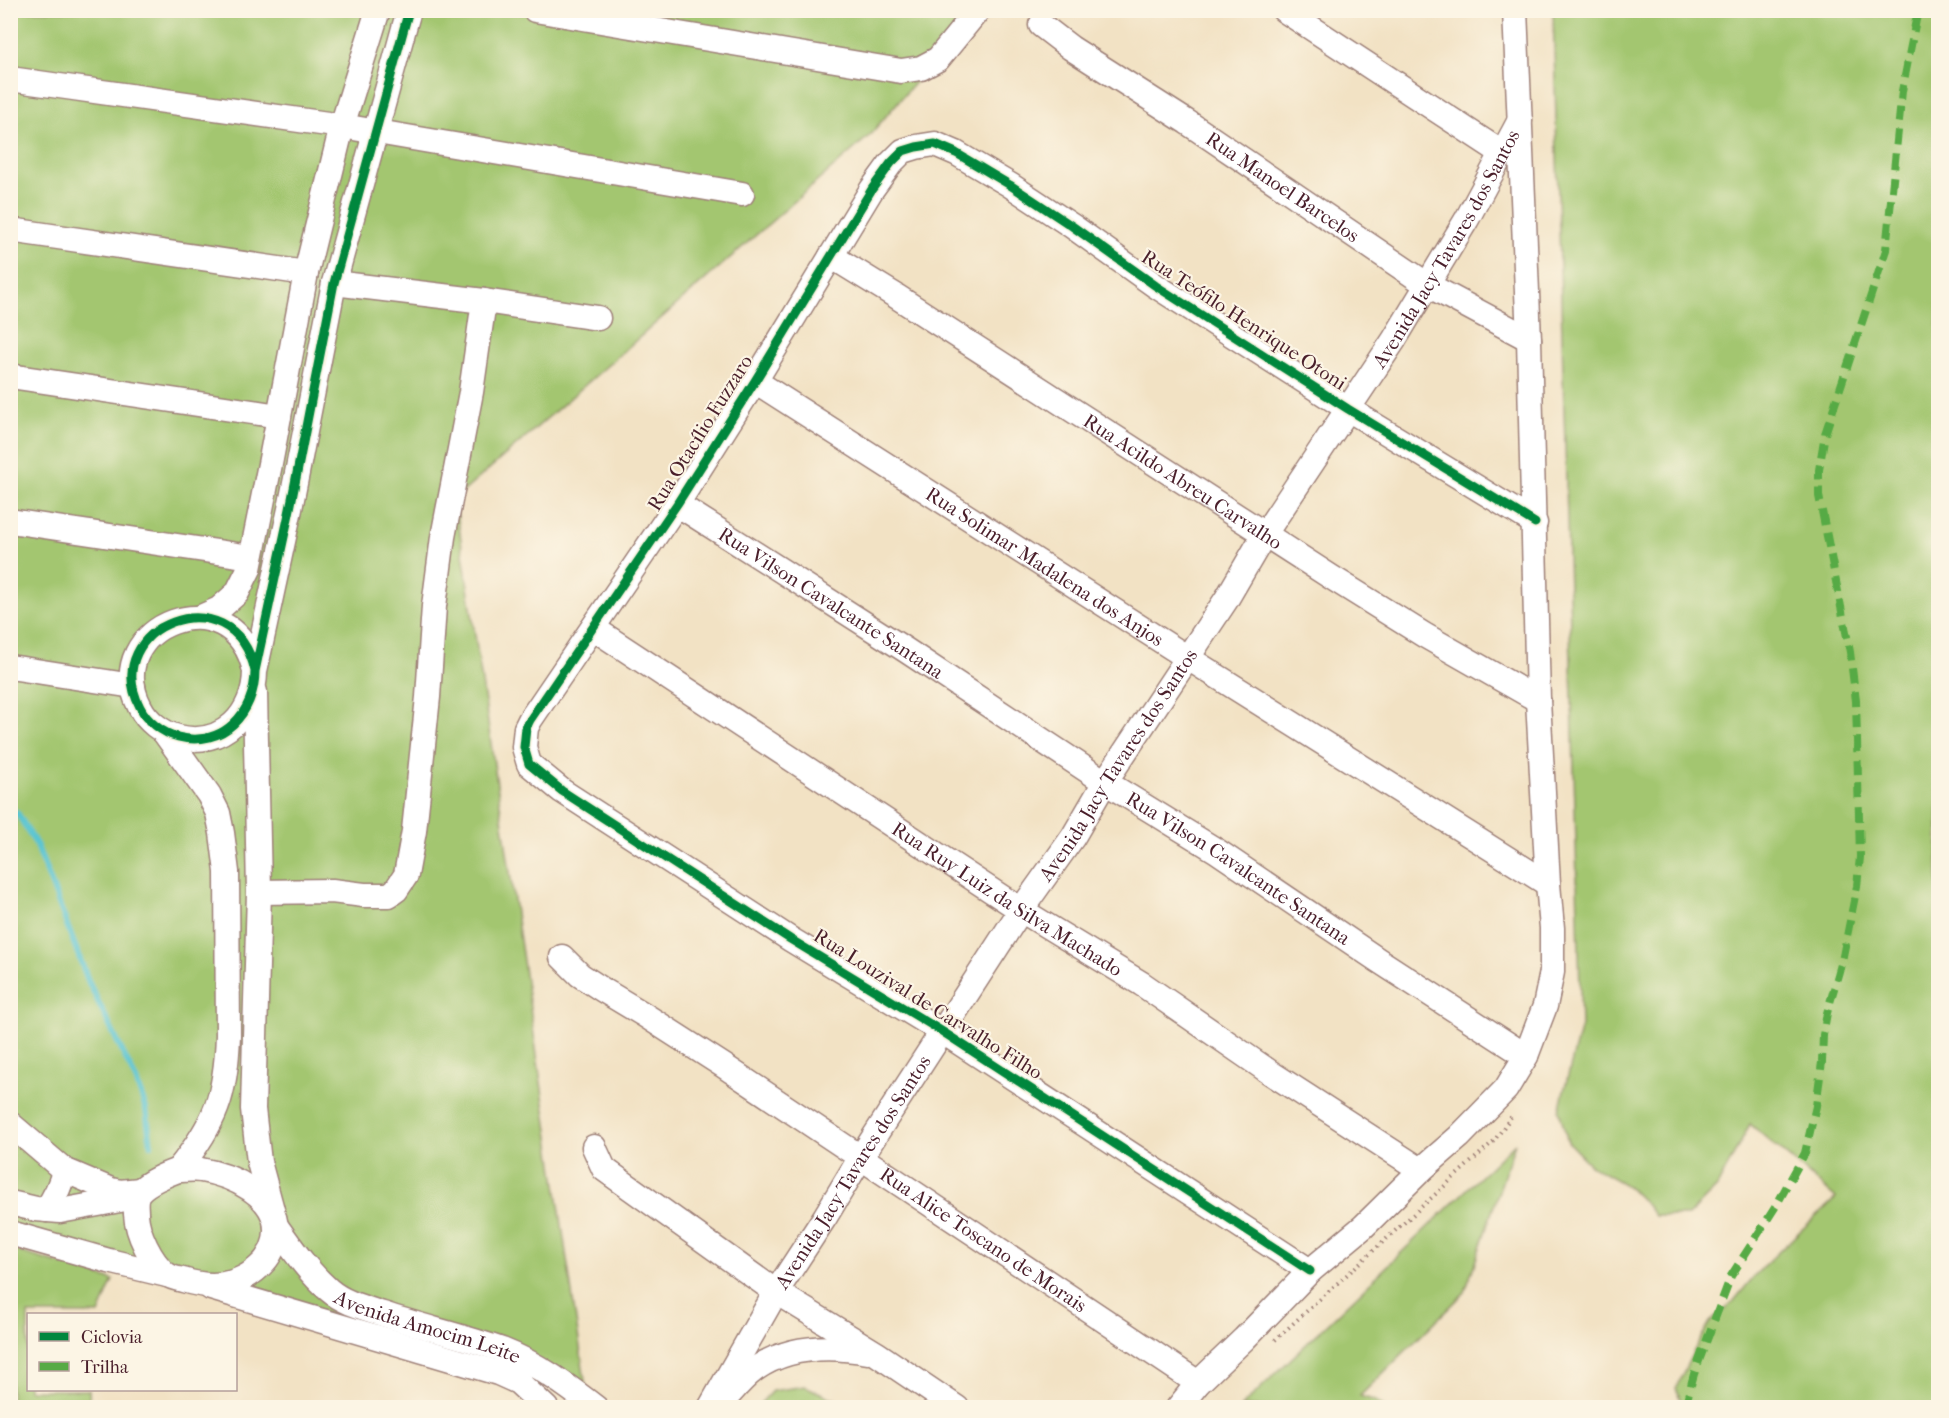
<svg xmlns="http://www.w3.org/2000/svg" width="1949" height="1418" viewBox="0 0 1949 1418" font-family="'IM FELL French Canon',serif">
	<rect width="100%" height="100%" fill="#fcf5e5"/>
	<filter id="ink" filterUnits="userSpaceOnUse"><feTurbulence type="fractalNoise" baseFrequency=".0167" numOctaves="2"/><feDisplacementMap in="SourceGraphic" scale="12" xChannelSelector="R" yChannelSelector="G"/><feConvolveMatrix kernelMatrix="1 2 1 2 8 2 1 2 1" color-interpolation-filters="sRGB"/></filter>
	<filter id="wash" filterUnits="userSpaceOnUse"><feTurbulence type="fractalNoise" baseFrequency=".008" numOctaves="4" result="noise"/><feDisplacementMap in="SourceGraphic" scale="24" xChannelSelector="R" yChannelSelector="G"/><feGaussianBlur stdDeviation="1.35" result="paint"/><feColorMatrix in="noise" values="0 0 0 0 0 0 0 0 0 0 0 0 0 0 0 0 0 1.4 0 .05"/><feComposite in="paint" operator="in"/></filter>
	<g filter="url(#wash)">
		<rect width="100%" height="100%" fill="#f2e2c4"/>
		<!-- green -->
		<g fill="#a3c66f" stroke="#76724d" stroke-width="1.5">
			<polygon points="10,11 976,11 869,136 455,499 587,1395 529,1376 11,1224"/>
			<polygon points="1553,11 1938,11 1938,1407 1683,1407 1676,1388 1692,1354 1710,1322 1733,1302 1756,1274 1797,1234 1836,1198 1750,1124 1717,1187 1688,1216 1655,1216 1646,1204 1629,1187 1590,1165 1568,1142 1559,1110 1581,1026"/>
			<polygon points="1515,1143 1465,1292 1360,1396 1376,1401 1384,1407 1241,1407"/>
			<polygon points="10,1249 113,1280 99,1314 28,1314 28,1390 89,1390 90,1407 11,1407"/>
			<polygon points="805,1386 851,1407 757,1407 772,1391"/>
		</g>
		<g fill="none" stroke-linecap="round" stroke-linejoin="round">
			<!-- stream -->
			<polyline stroke="#58c4d2" stroke-width="6" points="10,808 18,814 37,846 89,983 136,1080 146,1109 151,1145"/>
		</g>
	</g>
	<g filter="url(#ink)">
		<g fill="none" stroke-linecap="round" stroke-linejoin="round">
			<!-- minor casing -->
			<g stroke="#9e8078" stroke-width="27">
				<g id="minor">
					<polyline points="535,10 901,71 921,68 938,59 978,10"/>
					<polyline points="1284,10 1502,153"/>
					<path id="s1" d="M1041 25 1071 48 1187 122 1426 284 1529 339"/>
					<polyline points="10,79 342,126 742,194"/>
					<polyline points="10,230 306,273"/>
					<path id="s2" d="M831 256 896 296 1331 577 1424 635 1538 700"/>
					<polyline points="334,283 484,301 598,318"/>
					<polyline points="10,376 279,416"/>
					<path id="s3" d="M755 381 1188 658 1548 884"/>
					<path id="s4" d="M677 504 904 649 1105 782 1217 851 1378 960 1526 1056"/>
					<polyline points="10,521 251,557"/>
					<polyline points="201,617 219,609 237,593 249,569 271,459 306,273 342,126 378,10"/>
					<path id="s5" d="M593 628 1021 910 1142 984 1271 1073 1421 1170"/>
					<polyline points="10,667 133,686"/>
					<path d="M255 671C233 573 98 626 140 707 147 721 162 733 178 737 223 748 255 713 255 671L290 509 334 283 409 10"/>
					<polyline points="255,692 259,892 253,1109 259,1162 272,1210"/>
					<path d="M164 732 209 795 218 813 222 833 227 872 228 1035C226 1096 216 1122 178 1170"/>
					<polyline points="259,892 332,891 364,895 389,895 396,890 406,875 414,831 428,697 434,606 443,537 471,392 484,301"/>
					<path id="s6" d="M562 957 580 975 603 990 643 1014 724 1066 1198 1383"/>
					<polyline points="10,1124 64,1170 111,1190 120,1192 140,1190"/>
					<polyline points="594,1147 604,1169 776,1292 877,1354 957,1408"/>
					<path d="M178 1170C186 1170 194 1169 201 1170 231 1175 277 1195 276 1231 276 1245 270 1257 259 1267 237 1287 211 1289 183 1280 178 1279 170 1277 166 1274 151 1262 137 1233 136 1214 136 1207 134 1198 139 1192 146 1183 167 1174 178 1170Z"/>
					<polyline points="10,1203 36,1209 60,1211 131,1198"/>
					<path d="M46 1210C55 1197 61 1186 64 1170"/>
					<path id="s7" d="M276 1226C292 1248 308 1272 329 1290 344 1303 365 1308 383 1314 422 1327 463 1336 502 1350 538 1364 566 1385 596 1408"/>
					<polyline points="10,1233 109,1261 167,1275"/>
					<polyline points="1310,1271 943,1032 790,939 562,791 529,764 524,747 526,728 530,720 677,504 755,381 872,189 891,163 903,151 916,147 935,144 956,153 1010,185 1072,226 1156,286 1348,409 1535,523"/>
					<polyline points="211,1288 498,1373 518,1382 546,1408"/>
					<path d="M725 1399C734 1389 744 1377 755 1369 788 1346 829 1345 868 1352"/>
					<path id="s8" d="M710 1408 776 1292 825 1217 861 1157 1021 910 1073 837 1105 782 1226 600 1264 535 1394 340 1467 219 1520 120"/>
					<polyline points="1178,1408 1198,1383 1244,1339 1310,1271 1363,1227 1421,1170 1459,1137 1506,1089 1526,1056 1545,1006 1552,972 1552,928 1548,884 1538,700 1529,339 1515,10"/>
				</g>
			</g>
			<!-- path -->
			<polyline stroke="#9e8078" stroke-width="4" stroke-dasharray="1.5 4.5" stroke-linecap="butt" points="1275,1340 1494,1141 1511,1117"/>
			<!-- minor -->
			<use href="#minor" stroke="#fff" stroke-width="24"/>
			<!-- quiet -->
			<polyline stroke="#57aa44" stroke-width="8" stroke-dasharray="15 8" stroke-linecap="butt" points="1687,1408 1688,1396 1694,1374 1731,1276 1776,1206 1805,1153 1816,1106 1822,1062 1823,1035 1827,1013 1842,961 1857,886 1860,857 1856,701 1850,652 1819,496 1819,470 1825,434 1886,250 1902,91 1918,10"/>
			<!-- cycleway casing -->
			<g stroke="#fcf5e5" stroke-width="13">
				<g id="cycleway">
					<path d="M255 671C233 573 98 626 140 707 147 721 162 733 178 737 223 748 255 713 255 671L290 509 334 283 409 10"/>
					<polyline points="1310,1271 943,1032 790,939 562,791 529,764 524,747 526,728 530,720 677,504 755,381 872,189 891,163 903,151 916,147 935,144 956,153 1010,185 1072,226 1156,286 1348,409 1535,523"/>
				</g>
			</g>
			<!-- cycleway -->
			<use href="#cycleway" stroke="#00873e" stroke-width="9"/>
		</g>
	</g>
	<g text-anchor="middle" dominant-baseline="central" stroke-width="4.5" stroke-linejoin="round" paint-order="stroke">
		<!-- street labels -->
		<g font-size="20" fill="#4a1f2b" stroke="#fcf5e5">
			<text stroke="none"><textPath href="#s1" startOffset="291">Rua Manoel Barcelos</textPath></text>
			<text stroke="none"><textPath href="#s8" startOffset="1374">Avenida Jacy Tavares dos Santos</textPath></text>
			<text transform="translate(1244 320) rotate(33)">Rua Teófilo Henrique Otoni</text>
			<text transform="translate(700 433) rotate(-58)">Rua Otacílio Fuzzaro</text>
			<text stroke="none"><textPath href="#s2" startOffset="418">Rua Acildo Abreu Carvalho</textPath></text>
			<text stroke="none"><textPath href="#s3" startOffset="344">Rua Solimar Madalena dos Anjos</textPath></text>
			<text stroke="none"><textPath href="#s4" startOffset="183">Rua Vilson Cavalcante Santana</textPath></text>
			<text stroke="none"><textPath href="#s8" startOffset="762">Avenida Jacy Tavares dos Santos</textPath></text>
			<text stroke="none"><textPath href="#s4" startOffset="669">Rua Vilson Cavalcante Santana</textPath></text>
			<text stroke="none"><textPath href="#s5" startOffset="495">Rua Ruy Luiz da Silva Machado</textPath></text>
			<text transform="translate(928 1004) rotate(32)">Rua Louzival de Carvalho Filho</text>
			<text stroke="none"><textPath href="#s8" startOffset="276">Avenida Jacy Tavares dos Santos</textPath></text>
			<text stroke="none"><textPath href="#s6" startOffset="508">Rua Alice Toscano de Morais</textPath></text>
			<text stroke="none"><textPath href="#s7" startOffset="189">Avenida Amocim Leite</textPath></text>
		</g>
	</g>
	<!-- margin -->
	<rect width="1949" height="1418" fill="none" stroke="#fcf5e5" stroke-width="36"/>
	<!-- legend -->
	<rect x="27" y="1313" width="210" height="78" fill="#fcf5e5" stroke="#b59f9b" stroke-width="1.5"/>
	<rect x="39" y="1332" width="30" height="9" fill="#00873e" stroke="#b59f9b" stroke-width="1.5"/>
	<text x="81" y="1343" font-size="18" fill="#4a1f2b">Ciclovia</text>
	<rect x="39" y="1362" width="30" height="9" fill="#57aa44" stroke="#b59f9b" stroke-width="1.5"/>
	<text x="81" y="1373" font-size="18" fill="#4a1f2b">Trilha</text>
</svg>
